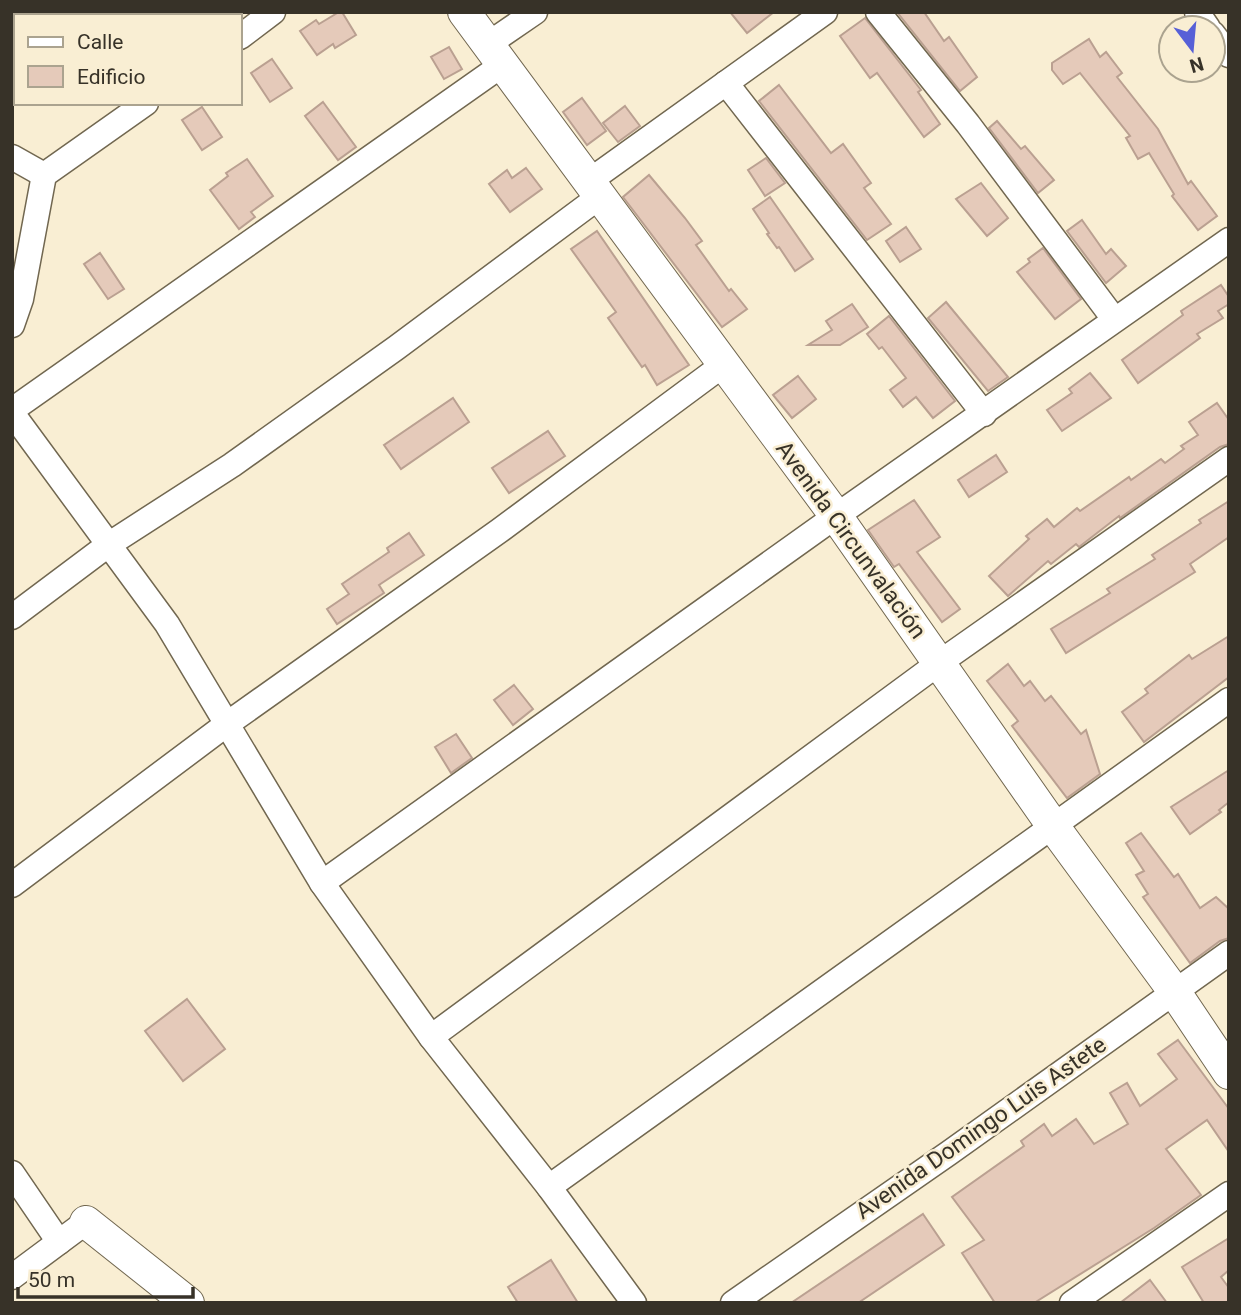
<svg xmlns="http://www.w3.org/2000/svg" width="1241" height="1315" viewBox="0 0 1241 1315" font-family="Roboto,sans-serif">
	<rect width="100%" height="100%" fill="#f9eed3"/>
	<!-- built -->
	<polygon fill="#f1e2c0" points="12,12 85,12 83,16 16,16 16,36 12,33"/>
	<!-- building -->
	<g fill="#e5caba" stroke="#baa091" stroke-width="2">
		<polygon points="339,12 342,12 356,35 335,48 333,44 317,55 300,31 316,20 319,24"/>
		<polygon points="730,12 774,12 747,33"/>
		<polygon points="897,12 924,12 944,41 949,37 977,77 960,91"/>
		<polygon points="865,18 921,90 918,92 940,124 924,137 877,73 870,78 840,36"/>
		<polygon points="1089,39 1100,57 1106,52 1122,73 1117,77 1158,129 1188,184 1191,181 1217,216 1198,230 1172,196 1174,194 1149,153 1138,159 1126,138 1130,136 1080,73 1063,84 1052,70 1052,63"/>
		<polygon points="449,47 462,69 444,79 431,57"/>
		<polygon points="272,59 292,88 270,102 251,73"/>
		<polygon points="779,85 831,153 843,144 871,183 864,188 891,224 867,240 759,101"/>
		<polygon points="582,98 606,131 587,145 563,112"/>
		<polygon points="323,102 356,147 338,160 305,116"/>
		<polygon points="625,106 640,126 618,142 603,123"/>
		<polygon points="202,107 222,137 202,150 182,120"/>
		<polygon points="997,121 1021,149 1025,146 1054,180 1038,193 989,128"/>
		<polygon points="766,158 785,183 765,196 748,170"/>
		<polygon points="247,159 273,196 251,212 255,217 239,229 210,190 228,176 226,173"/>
		<polygon points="526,168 542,189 510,212 489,184 507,170 512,178"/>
		<polygon points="649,175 685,218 702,241 696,245 729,291 731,289 747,309 722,327 623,197"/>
		<polygon points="981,183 1008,218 987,236 956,199"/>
		<polygon points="770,197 813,259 795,271 779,247 777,248 767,234 769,233 753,209"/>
		<polygon points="1082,220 1106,254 1111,249 1126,266 1106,283 1067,231"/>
		<polygon points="906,227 921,249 900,262 886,241"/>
		<polygon points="597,231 689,365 657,385 645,365 642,367 608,318 616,312 571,249"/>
		<polygon points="1043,248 1081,299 1055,319 1017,272 1030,262 1028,259"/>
		<polygon points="100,253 124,289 108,299 84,264"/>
		<polygon points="1221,285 1229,297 1229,304 1218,311 1223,318 1197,334 1200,338 1138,383 1122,360 1183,315 1181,311"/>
		<polygon points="946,302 1008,377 988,391 928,318"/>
		<polygon points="852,304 868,327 840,345 808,345 832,330 826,321"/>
		<polygon points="889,316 955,401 933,418 916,397 903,407 890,390 906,378 882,347 879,349 867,334"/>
		<polygon points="1090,373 1111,398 1062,431 1047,410 1072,393 1069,389"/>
		<polygon points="798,376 816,399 792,418 773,395"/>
		<polygon points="453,398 469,422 401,469 384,445"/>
		<polygon points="1217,403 1229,420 1229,444 1220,447 1120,518 1119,516 1079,547 1076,544 1051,564 1048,561 1008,596 989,576 1029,539 1026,536 1047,519 1054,527 1077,508 1080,511 1129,477 1131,480 1161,459 1165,463 1184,449 1181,446 1198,435 1189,422"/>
		<polygon points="548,431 565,456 509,493 492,468"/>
		<polygon points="996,455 1007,472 969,497 958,480"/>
		<polygon points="914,500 940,537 917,552 960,609 942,622 899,564 894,567 868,530"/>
		<polygon points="1229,501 1229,537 1190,564 1195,572 1066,653 1051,629 1110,593 1107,589 1155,559 1152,555 1201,523 1199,520"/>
		<polygon points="409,533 424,555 379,585 384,593 337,624 327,609 349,594 342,584 389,552 387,548"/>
		<polygon points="1229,636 1229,677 1144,742 1122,712 1148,693 1145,689 1189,655 1192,659"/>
		<polygon points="1008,664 1024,686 1030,681 1045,701 1051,696 1081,734 1086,730 1100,774 1067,798 1012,726 1018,721 987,681"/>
		<polygon points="514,685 533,709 513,725 494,700"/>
		<polygon points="456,734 472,758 451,773 435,747"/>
		<polygon points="1229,770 1229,802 1219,810 1221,812 1190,834 1171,807"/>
		<polygon points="1141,833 1174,877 1178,874 1200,908 1216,897 1229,909 1229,938 1220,941 1190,963 1143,897 1148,894 1136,875 1144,871 1126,843"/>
		<polygon points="187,999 225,1049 183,1081 145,1031"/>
		<polygon points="1178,1040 1229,1109 1229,1152 1207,1120 1166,1149 1201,1195 1154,1228 1034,1303 995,1303 962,1253 984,1240 952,1197 1024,1146 1021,1141 1044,1124 1052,1136 1076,1119 1094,1144 1128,1124 1110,1093 1127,1083 1140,1106 1177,1079 1158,1054"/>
		<polygon points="923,1214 944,1245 858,1303 791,1303"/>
		<polygon points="1229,1238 1229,1270 1221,1277 1229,1288 1229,1303 1204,1303 1182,1267"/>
		<polygon points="551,1260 578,1303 518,1303 508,1287"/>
		<polygon points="1150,1280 1167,1303 1120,1303"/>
	</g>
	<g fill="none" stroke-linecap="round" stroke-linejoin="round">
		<!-- minor casing -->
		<g stroke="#716750" stroke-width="27">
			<g id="minor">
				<polyline points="878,12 968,124 1114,319"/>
				<polyline points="1197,12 1208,28"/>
				<polyline points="1213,34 1229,55"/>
				<polyline points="240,37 273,12"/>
				<polyline points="487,45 535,12"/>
				<polyline points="726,83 984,414"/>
				<polyline points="12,157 44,175"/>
				<polyline points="588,182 825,12"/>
				<polyline points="12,325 21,299 44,175 146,103"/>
				<polyline points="12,410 502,65"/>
				<polyline points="12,413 167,624 322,883 431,1037 549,1187 634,1303"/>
				<polyline points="12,617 108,545 232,465 396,348 599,197"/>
				<polyline points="322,883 836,516 1229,240"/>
				<polyline points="12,885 227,724 499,531 723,365"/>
				<polyline points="431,1037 939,663 1229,459"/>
				<polyline points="12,1173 59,1242"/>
				<polyline points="549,1187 1229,700"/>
				<polyline points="12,1277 86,1222"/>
				<polyline points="733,1303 949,1153 1229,953"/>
				<polyline points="1072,1303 1229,1194"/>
			</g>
		</g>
		<!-- tertiary casing -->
		<g stroke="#716750" stroke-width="34">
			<g id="tertiary">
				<polyline points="464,12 836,516 1053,826 1174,991 1229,1073"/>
				<polyline points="86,1222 188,1303"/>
			</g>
		</g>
		<!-- minor -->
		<use href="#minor" stroke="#fff" stroke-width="24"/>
		<!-- tertiary -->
		<use href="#tertiary" stroke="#fff" stroke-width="32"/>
	</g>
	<g text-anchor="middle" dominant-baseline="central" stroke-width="5" stroke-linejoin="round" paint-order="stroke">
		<!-- street labels -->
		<g font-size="23" fill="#373228" stroke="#f9eed3">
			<text transform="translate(851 540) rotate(54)">Avenida Circunvalación</text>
			<text transform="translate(981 1128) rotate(-35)">Avenida Domingo Luis Astete</text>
		</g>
	</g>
	<!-- border -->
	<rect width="1241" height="1315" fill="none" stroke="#373228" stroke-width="28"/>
	<!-- legend -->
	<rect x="14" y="14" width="228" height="91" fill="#f9eed3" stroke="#aba38f" stroke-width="2"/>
	<rect x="28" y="37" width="35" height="10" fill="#ffffff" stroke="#aba38f" stroke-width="2"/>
	<text x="77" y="49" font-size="21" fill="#373228">Calle</text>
	<rect x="28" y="66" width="35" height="21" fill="#e5caba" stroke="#aba38f" stroke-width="2"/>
	<text x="77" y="84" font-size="21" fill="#373228">Edificio</text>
	<!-- north arrow -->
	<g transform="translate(1192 49) rotate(164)"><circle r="33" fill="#f9eed3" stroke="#aba38f" stroke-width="2"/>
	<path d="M0-5L12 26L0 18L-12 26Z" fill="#5760d7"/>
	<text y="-10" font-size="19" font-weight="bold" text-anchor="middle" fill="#373228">N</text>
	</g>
	<!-- scale -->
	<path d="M18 1287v10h175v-10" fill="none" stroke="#373228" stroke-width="3.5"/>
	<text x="28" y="1287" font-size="21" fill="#373228" stroke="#f9eed3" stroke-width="5" paint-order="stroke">50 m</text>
</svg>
